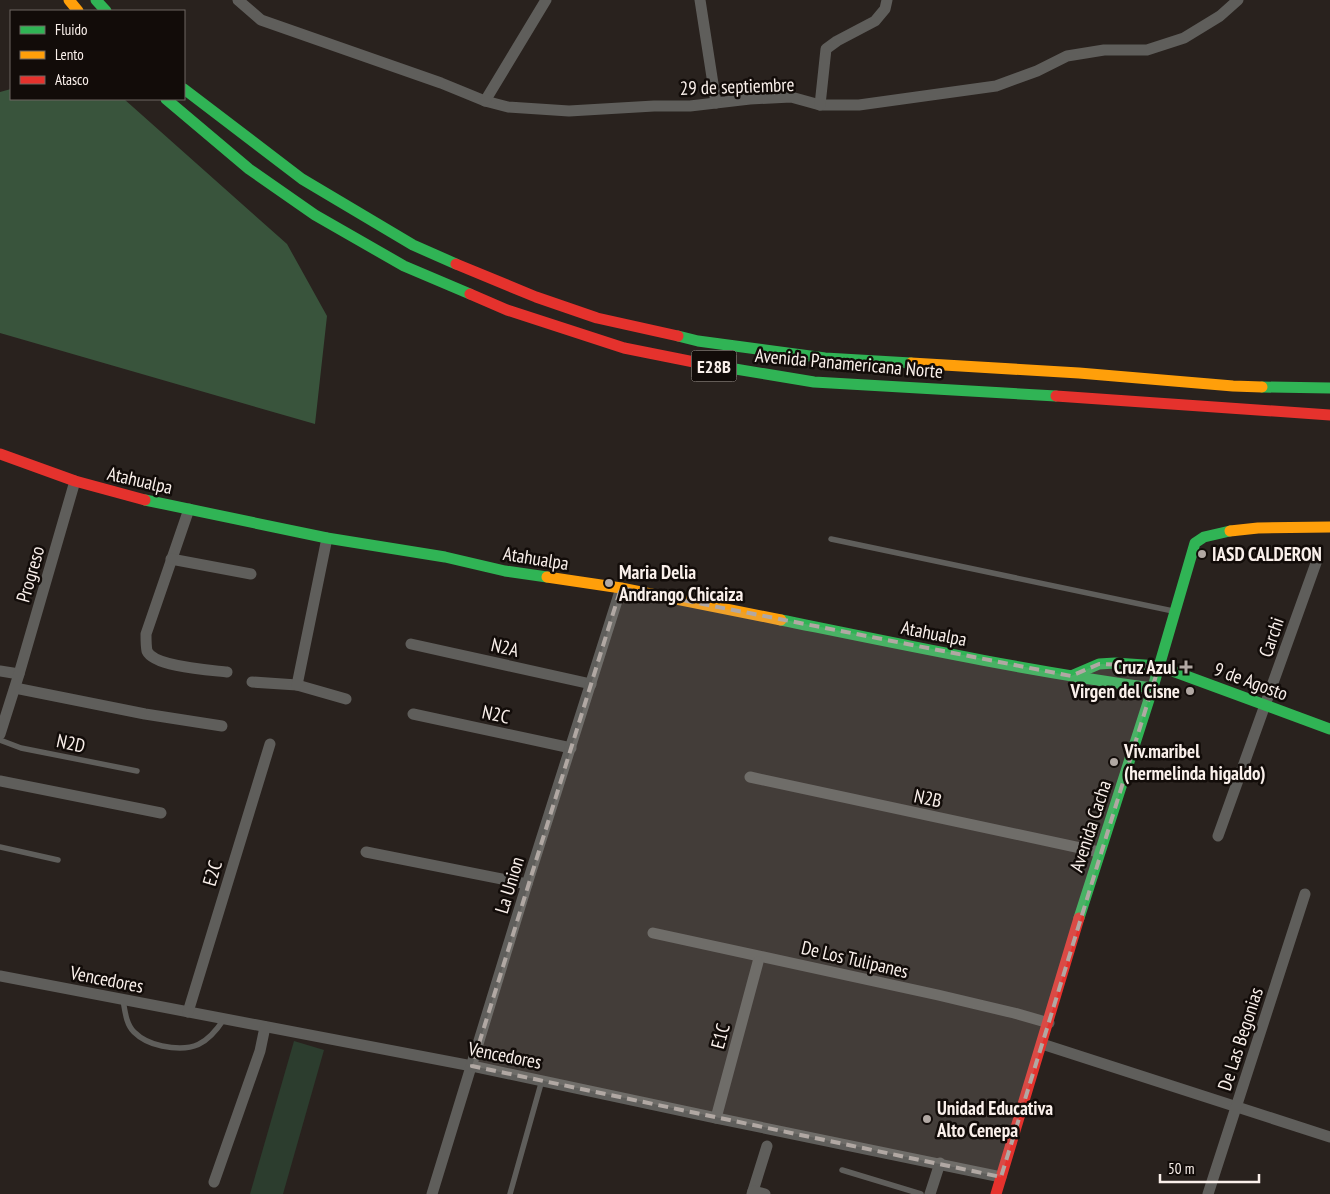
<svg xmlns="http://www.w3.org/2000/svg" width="1330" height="1194" viewBox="0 0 1330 1194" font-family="'PT Sans Narrow',sans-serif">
	<rect width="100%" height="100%" fill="#29221e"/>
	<!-- green -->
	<polygon fill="#2c3d2e" points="294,1041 324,1050 283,1194 250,1194"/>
	<!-- forest -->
	<polygon fill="#39543c" points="11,89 11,99 124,99 287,244 327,316 315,424 0,333 0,92"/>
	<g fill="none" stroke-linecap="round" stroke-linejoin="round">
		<!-- lane -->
		<g stroke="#5f5e5b" stroke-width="5.5">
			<polyline points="831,539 1173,611"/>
			<polyline points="0,740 21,748 137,771"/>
			<polyline points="0,847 58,860"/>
			<path d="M123 1000C125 1011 126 1024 134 1032 142 1040 152 1044 162 1046 193 1052 207 1045 224 1019"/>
			<polyline points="842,1170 921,1194"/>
			<polyline points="510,1194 542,1080"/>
		</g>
		<!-- street -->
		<g stroke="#5f5e5b" stroke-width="11">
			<polyline points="238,0 261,20 441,83 485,101 508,107 569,111 654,106 690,106 750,99 791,97 820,105 859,105 996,86 1037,71 1067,56 1104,50 1147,50 1184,38 1220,16 1238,0"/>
			<polyline points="700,0 716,103"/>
			<polyline points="485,101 546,0"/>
			<polyline points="820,105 826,49 837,41 875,21 885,9 887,0"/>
			<path d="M189 509 146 634C146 639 146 646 147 651 154 667 210 670 227 672"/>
			<polyline points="171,559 251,574"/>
			<polyline points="411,644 591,684"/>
			<polyline points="0,671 19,674"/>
			<polyline points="252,682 297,685 346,699"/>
			<polyline points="297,685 327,538"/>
			<polyline points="15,688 145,714 222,726"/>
			<polyline points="413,714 571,748"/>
			<polyline points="0,734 19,674 75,481"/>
			<polyline points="750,777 1099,852"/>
			<polyline points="0,781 161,813"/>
			<polyline points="1218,836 1316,563"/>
			<polyline points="366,852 527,884"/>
			<polyline points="653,933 938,995 1014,1013 1049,1023"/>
			<polyline points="0,976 472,1066 716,1118 1001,1177"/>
			<polyline points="188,1012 270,744"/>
			<polyline points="1042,1044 1330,1137"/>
			<polyline points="716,1118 758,962"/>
			<polyline points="214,1182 260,1051 265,1027"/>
			<polyline points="753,1191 767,1146"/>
			<polyline points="432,1194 527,884 621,588"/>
			<polyline points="752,1194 753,1191 765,1194"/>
			<polyline points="930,1194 940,1163"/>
			<polyline points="1208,1194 1305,894"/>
		</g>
		<!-- fast -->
		<g stroke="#30b455" stroke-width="11">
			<polyline points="96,0 106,11"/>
			<polyline points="184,89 302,179 413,245 456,264"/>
			<polyline points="166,99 249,169 315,215 404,266 470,294"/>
			<polyline points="678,336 698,341 825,358 911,363"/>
			<polyline points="699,363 814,382 1056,396"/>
			<polyline points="1262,387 1330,388"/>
			<polyline points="145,500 327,538 445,557 505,571 547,577"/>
			<path d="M781 620C904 645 1027 671 1152 688"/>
			<polyline points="1071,676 1099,664 1115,663 1159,666 1330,729"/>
			<polyline points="1079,918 1153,687 1195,543 1204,537 1230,531"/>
		</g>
		<!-- slow -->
		<g stroke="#ff9f0a" stroke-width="11">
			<polyline points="69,0 78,11"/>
			<polyline points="911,363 1079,373 1233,386 1262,387"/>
			<polyline points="1230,531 1258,528 1330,527"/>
			<polyline points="547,577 621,588 781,620"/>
		</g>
		<!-- jam -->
		<g stroke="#e5322d" stroke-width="11">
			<polyline points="456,264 536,297 597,318 678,336"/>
			<polyline points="470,294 507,310 624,348 699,363"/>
			<polyline points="1056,396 1330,415"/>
			<polyline points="0,454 75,481 145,500"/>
			<polyline points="996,1194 1079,918"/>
		</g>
	</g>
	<!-- marked area -->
	<path fill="#b1a8a3" fill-opacity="0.2" stroke="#b1a8a3" stroke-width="4" stroke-dasharray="10 6" stroke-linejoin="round" d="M621 588 1071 676 1099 664 1159 666 1001 1177 472 1066Z"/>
	<!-- markers -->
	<g fill="#b1a8a3" stroke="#120c09" stroke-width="2">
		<circle cx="1202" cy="554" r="5"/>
		<circle cx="609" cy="583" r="5"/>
		<path d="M1183.5 659.5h5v5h5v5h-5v5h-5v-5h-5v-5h5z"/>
		<circle cx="1190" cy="691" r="5"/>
		<circle cx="1114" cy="762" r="5"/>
		<circle cx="927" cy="1119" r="5"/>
	</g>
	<g text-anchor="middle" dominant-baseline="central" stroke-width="5" stroke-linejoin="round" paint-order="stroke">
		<!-- shield labels -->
		<rect fill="#120c09" stroke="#b4aca7" stroke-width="1" x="691.5" y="350.5" width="45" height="31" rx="4"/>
		<g font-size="18" font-weight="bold" fill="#faf0eb">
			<text x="714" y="366">E28B</text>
		</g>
		<!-- street labels -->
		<g font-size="19" fill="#faf0eb" stroke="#120c09">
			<text transform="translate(737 86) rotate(-2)">29 de septiembre</text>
			<text transform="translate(849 363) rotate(5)">Avenida Panamericana Norte</text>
			<text transform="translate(140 480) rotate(13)">Atahualpa</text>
			<text transform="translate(536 558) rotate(9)">Atahualpa</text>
			<text transform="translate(30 574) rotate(-74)">Progreso</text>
			<text transform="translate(934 633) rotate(11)">Atahualpa</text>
			<text transform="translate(1271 637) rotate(-71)">Carchi</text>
			<text transform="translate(505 647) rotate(13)">N2A</text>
			<text transform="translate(1251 681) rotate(20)">9 de Agosto</text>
			<text transform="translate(496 714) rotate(12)">N2C</text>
			<text transform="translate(71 743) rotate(12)">N2D</text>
			<text transform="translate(928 798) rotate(12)">N2B</text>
			<text transform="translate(1090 826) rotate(-72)">Avenida Cacha</text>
			<text transform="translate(212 873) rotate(-73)">E2C</text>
			<text transform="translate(509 885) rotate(-73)">La Union</text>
			<text transform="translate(855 959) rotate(13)">De Los Tulipanes</text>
			<text transform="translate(107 979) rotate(11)">Vencedores</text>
			<text transform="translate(720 1036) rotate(-75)">E1C</text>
			<text transform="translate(1240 1039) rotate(-72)">De Las Begonias</text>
			<text transform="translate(505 1055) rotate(11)">Vencedores</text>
		</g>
		<!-- poi labels -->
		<g font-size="19" font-weight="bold" fill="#faf0eb" stroke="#120c09" text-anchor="start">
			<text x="1212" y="554">IASD CALDERON</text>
			<text x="619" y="572">Maria Delia<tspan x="619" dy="22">Andrango Chicaiza</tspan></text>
			<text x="1176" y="667" text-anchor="end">Cruz Azul</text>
			<text x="1180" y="691" text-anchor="end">Virgen del Cisne</text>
			<text x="1124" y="751">Viv.maribel<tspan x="1124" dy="22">(hermelinda higaldo)</tspan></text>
			<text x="937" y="1108">Unidad Educativa<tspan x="937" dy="22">Alto Cenepa</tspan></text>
		</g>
	</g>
	<!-- legend -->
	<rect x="10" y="10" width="175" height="90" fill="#120c09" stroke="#6f6763"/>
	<rect x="20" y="26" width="25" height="8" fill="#30b455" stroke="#6f6763"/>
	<text x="55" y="35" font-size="15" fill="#faf0eb">Fluido</text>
	<rect x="20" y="51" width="25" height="8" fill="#ff9f0a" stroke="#6f6763"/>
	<text x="55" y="60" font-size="15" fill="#faf0eb">Lento</text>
	<rect x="20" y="76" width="25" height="8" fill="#e5322d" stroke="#6f6763"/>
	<text x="55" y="85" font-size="15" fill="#faf0eb">Atasco</text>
	<!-- scale -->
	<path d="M1160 1174v8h99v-8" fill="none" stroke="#faf0eb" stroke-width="2.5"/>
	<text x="1168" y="1174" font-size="15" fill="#faf0eb" stroke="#120c09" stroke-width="4" paint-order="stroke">50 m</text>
</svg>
